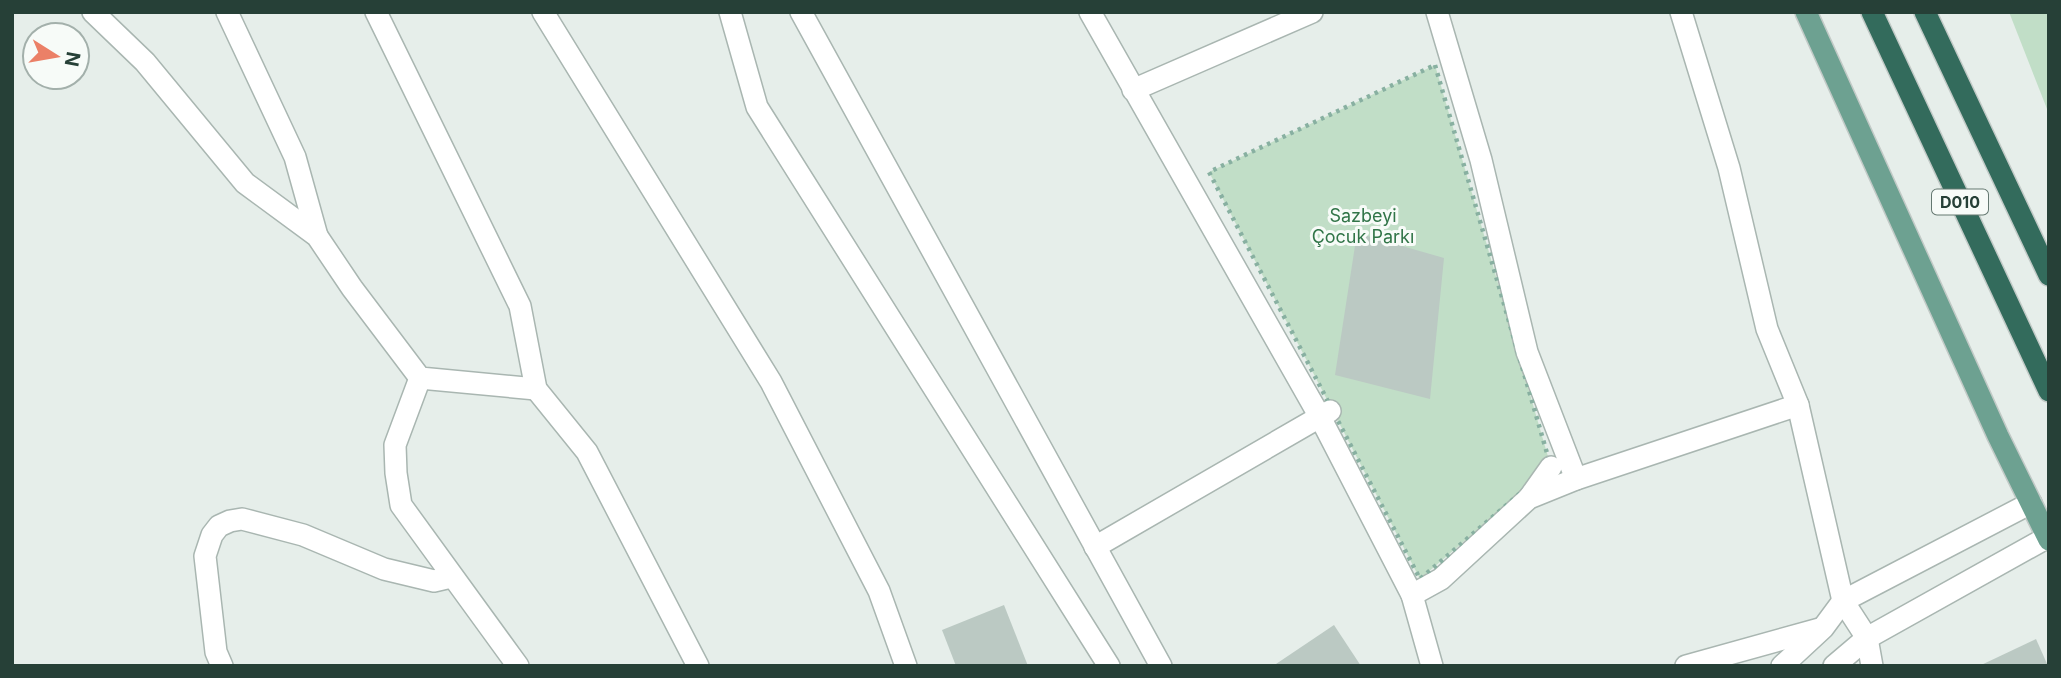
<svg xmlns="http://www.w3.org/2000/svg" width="2061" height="678" viewBox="0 0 2061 678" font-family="Inter,sans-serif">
	<rect width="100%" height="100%" fill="#e6eeea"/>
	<!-- green -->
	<g fill="#c1dec7">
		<polygon points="2009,12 2049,12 2049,114"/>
		<polygon points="1435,65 1551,467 1420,579 1209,172"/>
	</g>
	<!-- building -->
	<g fill="#bbc9c3">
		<polygon points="1357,233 1444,258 1430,399 1335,375"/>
		<polygon points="1004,605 1028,666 956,666 942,630"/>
		<polygon points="1334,625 1361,666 1273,666"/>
		<polygon points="2036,639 2048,666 1979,666"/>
	</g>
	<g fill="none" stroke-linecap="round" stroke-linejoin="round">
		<!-- minor casing -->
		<g stroke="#a9b6b1" stroke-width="24">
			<g id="minor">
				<polyline points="93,12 145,62 245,183 317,236 352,288 420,378 536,389"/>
				<polyline points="227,12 295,157 317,236"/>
				<polyline points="376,12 520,306 536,389 587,452 698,666"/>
				<polyline points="543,12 771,382 879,591 906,666"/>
				<polyline points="730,12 757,107 1109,666"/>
				<polyline points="801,12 1161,666"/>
				<polyline points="1090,12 1320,417 1412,595 1432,666"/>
				<polyline points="1437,12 1481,160 1527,352 1576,479"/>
				<polyline points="1681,12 1729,168 1767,329 1798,405 1843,601 1867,638 1872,666"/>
				<polyline points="1133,90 1312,12"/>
				<polyline points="420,378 395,445 396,473 401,505 518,666"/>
				<polyline points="1529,498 1551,467"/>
				<polyline points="1095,547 1330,411"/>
				<polyline points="1412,595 1441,579 1529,498 1576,479 1798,405"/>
				<polyline points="222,666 216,652 205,556 212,535 219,526 230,521 242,519 303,535 384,569 434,581 451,577"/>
				<polyline points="1686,666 1819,629"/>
				<polyline points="1782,666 1823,628 1843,601 2031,503"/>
				<polyline points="1834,666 1867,638 2048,537"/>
			</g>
		</g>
		<!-- major casing -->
		<g stroke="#c2cac7" stroke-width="24">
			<polyline id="major" points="1806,12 1998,436 2049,540"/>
		</g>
		<!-- highway casing -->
		<g stroke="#c2cac7" stroke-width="24">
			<g id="highway">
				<polyline points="1872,12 2049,391"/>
				<polyline points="1925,12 2049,275"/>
			</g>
		</g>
		<!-- path -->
		<polygon stroke="#88b0a1" stroke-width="4.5" stroke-dasharray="3.5 5" stroke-linecap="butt" points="1435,65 1551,467 1420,579 1209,172"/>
		<!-- minor -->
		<use href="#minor" stroke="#fff" stroke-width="21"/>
		<!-- major -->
		<use href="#major" stroke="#6da191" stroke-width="21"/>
		<!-- highway -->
		<use href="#highway" stroke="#336b5c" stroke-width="21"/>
	</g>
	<g text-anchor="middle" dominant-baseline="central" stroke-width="6" stroke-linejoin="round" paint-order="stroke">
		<!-- shield labels -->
		<rect fill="#f7fbf8" stroke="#657871" stroke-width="2" x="1932" y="189.5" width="56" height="25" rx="5"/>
		<g font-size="16" font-weight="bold" fill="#264037">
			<text x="1960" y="202">D010</text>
		</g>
		<!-- park labels -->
		<g font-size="18" fill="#317548" stroke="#f7fbf8">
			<text x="1363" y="215">Sazbeyi<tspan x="1363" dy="21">Çocuk Parkı</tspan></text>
		</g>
	</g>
	<!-- border -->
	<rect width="2061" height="678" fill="none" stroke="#264037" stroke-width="28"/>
	<!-- north arrow -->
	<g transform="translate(56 56) rotate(101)"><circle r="33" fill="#f7fbf8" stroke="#a3b0ab" stroke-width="2"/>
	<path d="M0-5L12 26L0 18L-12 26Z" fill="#eb8067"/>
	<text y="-10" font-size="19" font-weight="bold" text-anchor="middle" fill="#264037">N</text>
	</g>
</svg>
